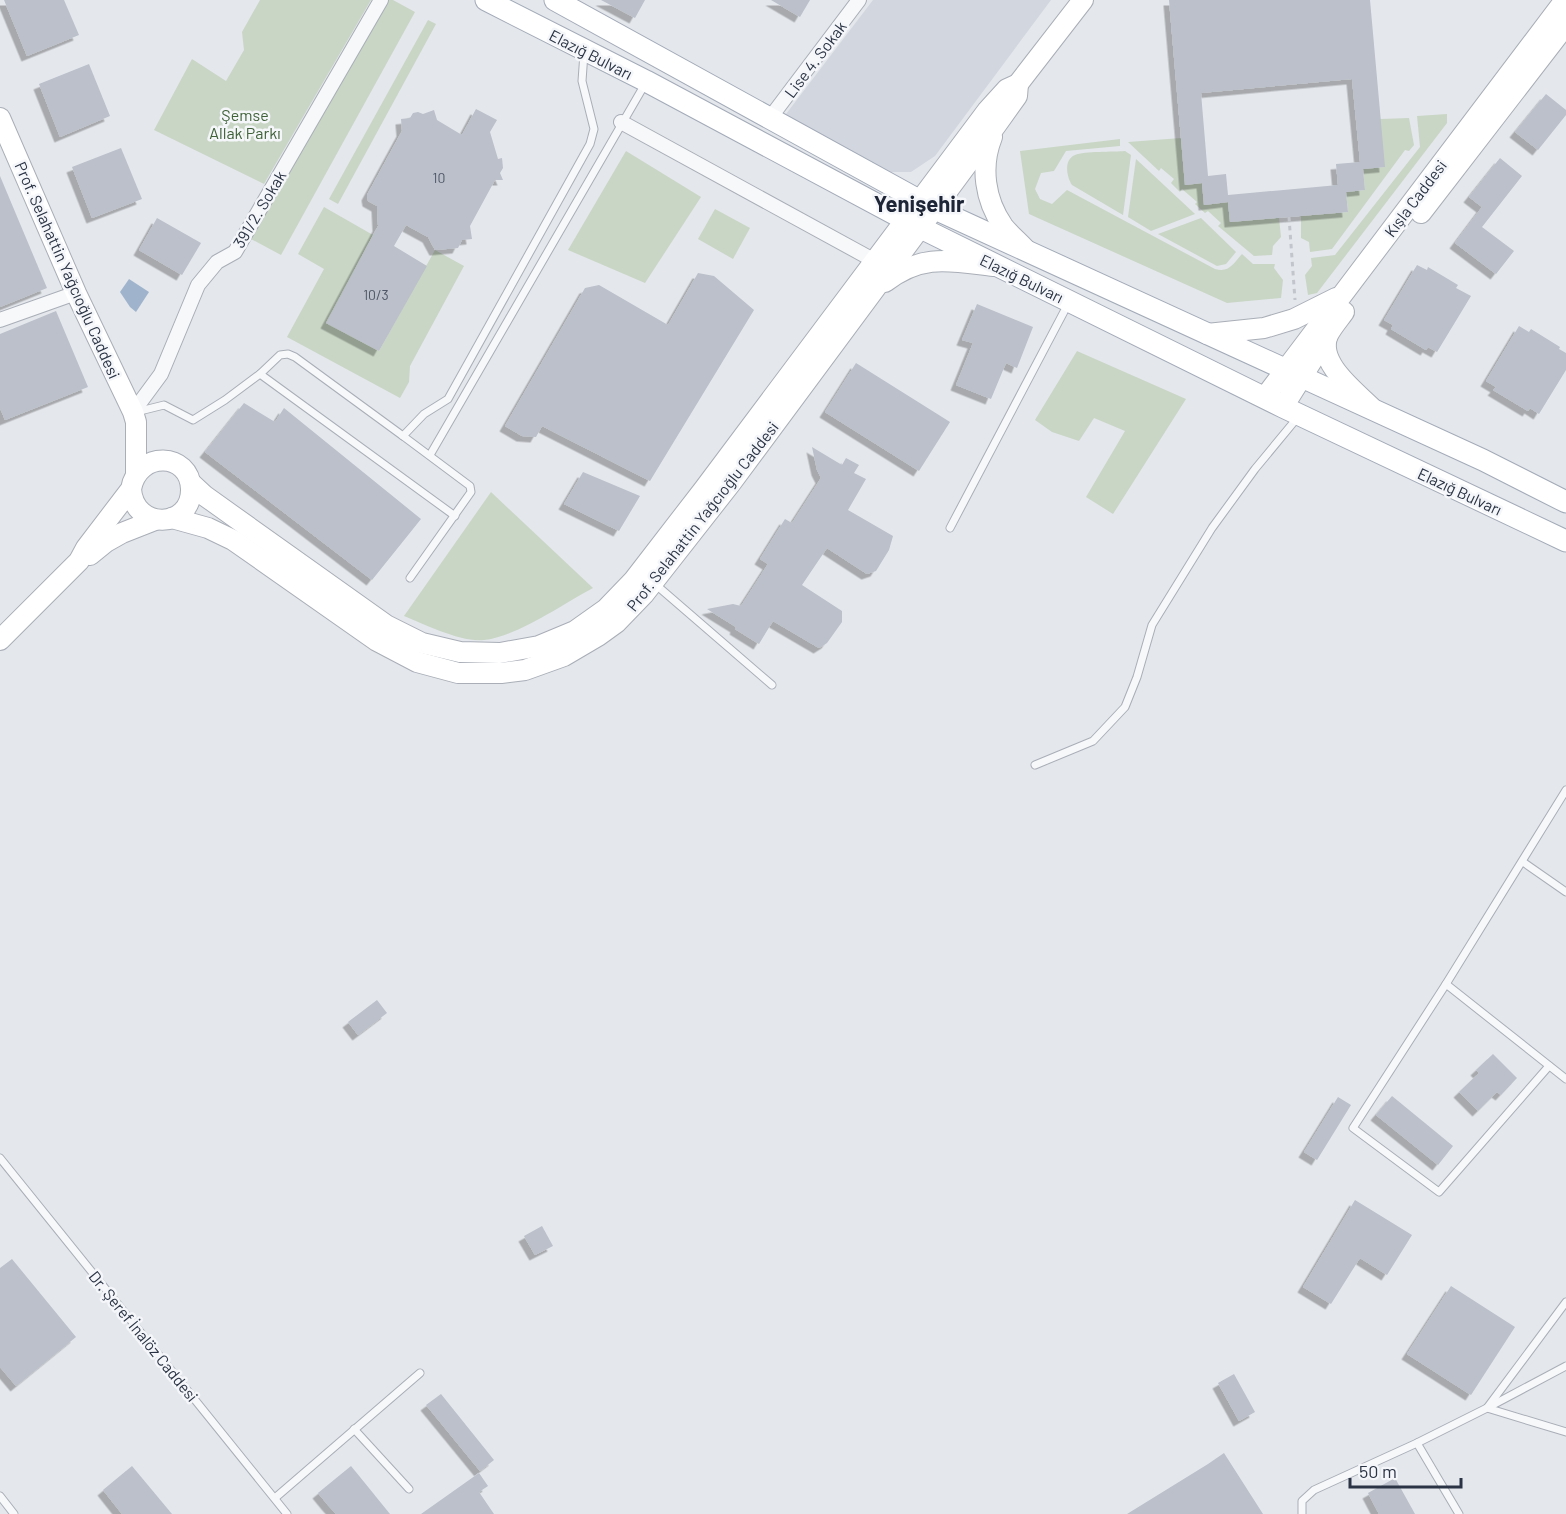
<svg xmlns="http://www.w3.org/2000/svg" width="1566" height="1514" viewBox="0 0 1566 1514" font-family="Barlow,sans-serif">
	<defs>
		<filter id="shadow"><feDropShadow dx="-5.5" dy="5.5" stdDeviation="0" flood-color="#0004"/></filter>
	</defs>
	<rect width="100%" height="100%" fill="#e4e7ec"/>
	<!-- built -->
	<polygon fill="#d2d6de" points="873,0 1051,0 935,156 911,172 888,172 783,118"/>
	<!-- green -->
	<g fill="#c9d6c5">
		<polygon points="260,0 371,0 264,184 154,130 192,59 226,81 244,50 242,32"/>
		<polygon points="389,0 393,0 415,12 281,255 251,239"/>
		<polygon points="428,20 436,24 338,204 329,199"/>
		<polygon points="1447,114 1447,123 1317,293 1308,295 1305,275 1312,266 1311,258 1335,255 1420,147 1417,116"/>
		<polygon points="1409,118 1414,145 1409,151 1405,150 1332,249 1310,252 1309,242 1301,238 1301,216 1348,212 1346,192 1365,190 1363,169 1384,167 1380,119"/>
		<polygon points="1181,138 1185,185 1202,183 1204,205 1228,202 1230,222 1279,218 1281,237 1273,246 1272,255 1254,256 1218,226 1221,223 1208,211 1205,213 1195,204 1197,202 1182,189 1180,192 1171,183 1174,179 1161,168 1159,171 1128,142"/>
		<path d="M1120 139V146L1066 151 1054 171 1041 173 1035 189 1040 199 1052 204 1067 190 1215 269C1229 273 1233 264 1242 254L1253 264H1275L1274 268 1283 280 1281 298 1227 303 1029 214 1020 151Z"/>
		<polygon points="626,151 701,197 645,283 568,250"/>
		<path d="M1125 151 1131 155 1123 215 1072 185C1067 177 1063 160 1075 155 1084 151 1114 152 1125 151Z"/>
		<polygon points="1136,159 1195,214 1151,231 1128,217"/>
		<polygon points="324,207 373,235 327,323 379,351 435,250 464,266 410,366 409,382 400,398 287,337 324,269 298,254"/>
		<polygon points="715,209 750,228 733,259 698,239"/>
		<polygon points="1201,218 1236,252 1226,264 1217,266 1158,234"/>
		<polygon points="1077,351 1186,399 1113,514 1086,497 1125,431 1094,418 1079,441 1052,432 1035,420"/>
		<path d="M491 492 593 588C563 604 516 637 484 640 462 643 424 624 404 616Z"/>
	</g>
	<!-- water -->
	<polygon fill="#9fb4cc" points="129,279 149,292 136,312 130,307 120,292"/>
	<!-- building -->
	<g fill="#bbc0ca" fill-rule="evenodd" filter="url(#shadow)">
		<polygon points="4,0 64,0 79,35 27,56"/>
		<polygon points="601,0 645,0 635,18"/>
		<polygon points="771,0 810,0 800,17"/>
		<path d="M1169 0H1370L1385 167 1363 169 1365 190 1346 192 1348 212 1230 222 1228 202 1204 205 1202 183 1185 185ZM1352 79 1360 162 1336 164 1338 185 1228 195 1226 174 1208 176 1201 93Z"/>
		<polygon points="89,64 110,116 60,137 39,84"/>
		<polygon points="1546,94 1566,110 1566,115 1538,150 1515,132"/>
		<polygon points="476,109 497,120 490,132 498,159 502,158 503,168 500,173 503,180 495,180 470,226 472,239 462,240 458,248 435,250 428,237 406,225 394,246 427,266 379,351 326,323 378,226 377,206 368,201 367,195 402,131 401,119 410,118 413,113 418,112 423,114 434,110 437,120 462,135"/>
		<polygon points="121,148 142,199 92,218 72,167"/>
		<polygon points="1500,158 1522,176 1482,227 1514,251 1496,274 1455,243 1482,207 1469,197"/>
		<polygon points="0,176 47,288 0,307"/>
		<polygon points="157,218 201,243 182,275 139,250"/>
		<polygon points="1417,265 1427,270 1428,267 1458,285 1456,288 1471,296 1437,352 1428,347 1426,350 1391,329 1393,325 1384,320"/>
		<polygon points="698,273 714,276 754,310 650,481 542,426 536,437 522,436 505,426 585,288 599,285 668,325"/>
		<polygon points="977,304 1033,327 1017,368 1006,363 991,399 956,385 973,343 962,340"/>
		<polygon points="56,311 88,387 5,420 0,408 0,334"/>
		<polygon points="1519,326 1529,332 1531,329 1560,347 1559,349 1566,353 1566,370 1539,414 1530,408 1528,411 1493,390 1496,387 1486,381"/>
		<polygon points="856,363 950,422 919,471 825,412"/>
		<polygon points="244,403 275,422 284,408 421,519 372,580 205,452"/>
		<polygon points="812,447 842,465 846,458 859,465 854,473 866,479 848,510 893,536 889,550 876,571 867,574 827,548 802,585 842,611 842,622 827,643 819,648 773,621 759,644 735,629 736,627 707,609 733,604 741,606 768,564 760,559 785,519 792,523 821,478 817,470"/>
		<polygon points="583,472 640,496 619,531 564,504"/>
		<polygon points="377,1000 387,1013 358,1035 348,1022"/>
		<polygon points="1493,1054 1517,1078 1501,1095 1497,1092 1478,1111 1459,1092 1479,1073 1476,1070"/>
		<polygon points="1392,1096 1453,1146 1438,1165 1376,1115"/>
		<polygon points="1338,1097 1351,1105 1317,1160 1304,1152"/>
		<polygon points="1355,1200 1412,1235 1387,1275 1360,1258 1331,1304 1303,1287"/>
		<polygon points="542,1226 553,1246 535,1255 524,1236"/>
		<polygon points="12,1259 76,1337 16,1386 0,1367 0,1268"/>
		<polygon points="1451,1286 1515,1327 1471,1395 1407,1354"/>
		<polygon points="1234,1374 1255,1412 1239,1421 1218,1383"/>
		<polygon points="441,1394 494,1460 480,1471 426,1405"/>
		<polygon points="1224,1453 1263,1514 1127,1514 1208,1464"/>
		<polygon points="132,1466 172,1514 122,1514 103,1490"/>
		<polygon points="351,1466 360,1477 390,1514 336,1514 327,1504 318,1493"/>
		<polygon points="479,1473 488,1486 479,1492 494,1514 421,1514"/>
		<polygon points="1395,1478 1415,1514 1379,1514 1368,1493"/>
	</g>
	<g fill="none" stroke-linecap="round" stroke-linejoin="round">
		<!-- lane casing -->
		<g stroke="#a9aeb7" stroke-width="9">
			<g id="lane">
				<polyline points="260,374 455,516"/>
				<polyline points="136,412 164,405 193,420 225,400 260,374 280,355 288,354 295,357 403,436 424,414 448,399 590,144 594,129 582,81 584,53"/>
				<polyline points="403,436 470,486 471,492 410,578"/>
				<polyline points="430,455 645,84"/>
				<polyline points="950,528 1068,304"/>
				<polyline points="655,584 772,685"/>
				<polyline points="1035,765 1093,741 1125,707 1137,677 1152,625 1212,528 1255,469 1298,417"/>
				<polyline points="1523,862 1566,892"/>
				<polyline points="1446,984 1566,1079"/>
				<polyline points="1549,1066 1439,1192 1353,1128 1446,984 1566,790"/>
				<polyline points="0,1158 287,1514"/>
				<polyline points="1489,1407 1566,1366"/>
				<polyline points="1487,1408 1566,1302"/>
				<polyline points="354,1429 409,1489"/>
				<polyline points="1417,1443 1459,1514"/>
				<polyline points="0,1496 14,1514"/>
				<polyline points="275,1498 420,1373"/>
				<polyline points="1302,1514 1302,1501 1314,1490 1417,1443 1487,1408 1566,1432"/>
			</g>
		</g>
		<!-- street casing -->
		<g stroke="#a9aeb7" stroke-width="16">
			<g id="street">
				<polyline points="770,118 859,0"/>
				<polyline points="621,122 875,261"/>
				<polyline points="0,320 76,293"/>
				<polyline points="133,412 161,374 198,285 217,262 235,252 381,0"/>
			</g>
		</g>
		<!-- secondary casing -->
		<g stroke="#a9aeb7" stroke-width="22">
			<g id="secondary">
				<polyline points="0,118 76,293 133,412 136,422 136,473"/>
				<path d="M992 137C980 167 985 200 1003 226 1009 234 1019 242 1026 250"/>
				<polyline points="1421,213 1566,25"/>
				<path d="M885 282C922 253 951 261 994 266"/>
				<path d="M1344 312C1339 319 1332 327 1328 335 1316 362 1355 391 1371 407"/>
				<polyline points="1207,334 1264,328 1294,319 1336,298"/>
				<polyline points="1265,397 1565,0"/>
				<polyline points="1283,407 1327,337"/>
				<polyline points="191,483 205,496 386,625 422,643 460,652 500,653 539,646 575,631 606,609 633,581 704,489 987,111 1007,89 1018,84 1083,0"/>
				<polyline points="172,518 208,528 233,540 377,641 417,662 458,673 501,673 525,670 564,656 598,636 616,623 644,594 731,483 997,124 1017,96 1018,84"/>
				<polyline points="90,555 106,542 122,533 155,520"/>
				<path d="M0 640 79 561 86 548 131 489C138 450 190 452 191 489 192 529 134 531 131 489"/>
			</g>
		</g>
		<!-- primary casing -->
		<g stroke="#a3abb8" stroke-width="23">
			<g id="primary">
				<polyline points="486,0 646,81 919,227 1283,407 1566,541"/>
				<polyline points="555,0 933,208 1483,460 1566,502"/>
			</g>
		</g>
		<!-- path -->
		<polyline stroke="#c2c5cb" stroke-width="3" stroke-dasharray="4.5 4.5" stroke-linecap="butt" points="1289,217 1295,300"/>
		<!-- lane -->
		<use href="#lane" stroke="#f7f8fa" stroke-width="7"/>
		<!-- street -->
		<use href="#street" stroke="#f7f8fa" stroke-width="14"/>
		<!-- secondary -->
		<use href="#secondary" stroke="#fff" stroke-width="20"/>
		<!-- primary -->
		<use href="#primary" stroke="#fff" stroke-width="21"/>
	</g>
	<g text-anchor="middle" dominant-baseline="central" stroke-width="5" stroke-linejoin="round" paint-order="stroke">
		<!-- number labels -->
		<g font-size="14" fill="#4f5766">
			<text x="439" y="177">10</text>
			<text x="376" y="294">10/3</text>
		</g>
		<!-- street labels -->
		<g font-size="16" fill="#2b3445" stroke="#f4f6f9">
			<text transform="translate(591 54) rotate(27)">Elazığ Bulvarı</text>
			<text transform="translate(815 59) rotate(-53)">Lise 4. Sokak</text>
			<text transform="translate(1415 198) rotate(-53)">Kışla Caddesi</text>
			<text transform="translate(259 209) rotate(-59)">391/2. Sokak</text>
			<text transform="translate(68 270) rotate(66)">Prof. Selahattin Yağcıoğlu Caddesi</text>
			<text transform="translate(1022 278) rotate(26)">Elazığ Bulvarı</text>
			<text transform="translate(1460 491) rotate(25)">Elazığ Bulvarı</text>
			<text transform="translate(702 516) rotate(-52)">Prof. Selahattin Yağcıoğlu Caddesi</text>
			<text transform="translate(144 1336) rotate(51)">Dr. Şeref İnalöz Caddesi</text>
		</g>
		<!-- park labels -->
		<g font-size="16" fill="#3f6138" stroke="#f4f6f9">
			<text x="245" y="114">Şemse<tspan x="245" dy="18">Allak Parkı</tspan></text>
		</g>
		<!-- district labels -->
		<g font-size="22" font-weight="bold" fill="#1d2536" stroke="#f4f6f9">
			<text x="919" y="203">Yenişehir</text>
		</g>
	</g>
	<!-- scale -->
	<path d="M1350 1478v9h111v-9" fill="none" stroke="#2b3445" stroke-width="3"/>
	<text x="1359" y="1478" font-size="18" fill="#2b3445" stroke="#f4f6f9" stroke-width="4.5" paint-order="stroke">50 m</text>
</svg>
